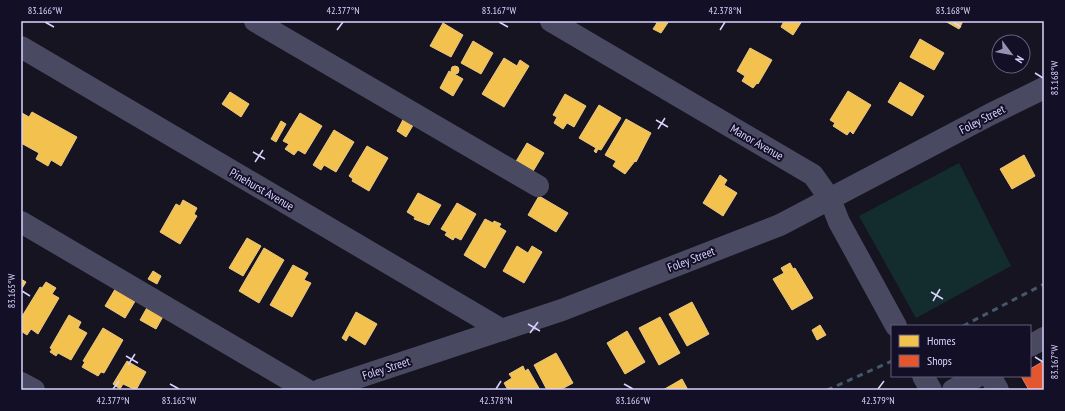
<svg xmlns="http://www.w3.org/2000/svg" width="1065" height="411" viewBox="0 0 1065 411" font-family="'PT Sans Narrow',sans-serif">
	<rect width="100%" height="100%" fill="#161421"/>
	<!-- green -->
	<polygon fill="#132c2d" points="959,163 1011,266 916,318 859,216"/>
	<!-- homes -->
	<g fill="#f2c14e" stroke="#eac783">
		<polygon points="653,21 669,21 661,33 653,29 657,23"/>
		<polygon points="784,21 802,21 793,35 781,27"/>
		<polygon points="945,21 963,21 959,29"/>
		<polygon points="443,23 463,35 451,57 430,46"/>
		<polygon points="920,39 944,53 934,70 910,57"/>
		<polygon points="473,41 493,53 481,74 461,63"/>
		<polygon points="750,48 772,60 758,84 757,83 753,88 742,81 745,76 737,71"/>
		<polygon points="504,58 517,66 520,60 529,66 504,107 482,94"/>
		<circle cx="455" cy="70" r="4"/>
		<polygon points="449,71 463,79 453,96 440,88"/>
		<polygon points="900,82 924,96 912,116 888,102"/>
		<polygon points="848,91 871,105 853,134 850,131 847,135 833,126 835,123 830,120"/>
		<polygon points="230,92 249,104 241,117 222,104"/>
		<polygon points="565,94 586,106 574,127 567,123 563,129 554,123 557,117 553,115"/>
		<polygon points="599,105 621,118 601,150 598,149 596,153 594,151 596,148 579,138"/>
		<polygon points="32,112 77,137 61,166 51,160 48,166 36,159 39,153 21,143 21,114 22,113 29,117"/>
		<polygon points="300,113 322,126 305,154 298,150 294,155 285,149 289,144 283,141"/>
		<polygon points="405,116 415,122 406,137 397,131"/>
		<polygon points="626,119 651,133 636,162 635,161 625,174 613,166 616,161 605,155"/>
		<polygon points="281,121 286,124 276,142 271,139"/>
		<polygon points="334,130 354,142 336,172 324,165 321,170 313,165"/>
		<polygon points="527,143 544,153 532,173 515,163"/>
		<polygon points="367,146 388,158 369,191 352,181 353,179 349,176"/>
		<polygon points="1024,155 1035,176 1012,189 1000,169"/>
		<polygon points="720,175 727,180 724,185 737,193 723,216 703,203"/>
		<polygon points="418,193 441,205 429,225 414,219 415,217 407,212"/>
		<polygon points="539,196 568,213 556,232 528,215"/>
		<polygon points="183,200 197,208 194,214 197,216 180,244 160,232 176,204 180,206"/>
		<polygon points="457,203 476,214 461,240 455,237 453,240 445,235 447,232 441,229"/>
		<polygon points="485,219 493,223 494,221 501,224 499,227 506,231 485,268 464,255"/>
		<polygon points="247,238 261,246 243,276 229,268"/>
		<polygon points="517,246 528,253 532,246 542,252 524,283 503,271"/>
		<polygon points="264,248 284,260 259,303 239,291"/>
		<polygon points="790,263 793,269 795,268 813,298 792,310 773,279 784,273 781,268"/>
		<polygon points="293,265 308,273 304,280 311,283 292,317 270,305"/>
		<polygon points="153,271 161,276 157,284 148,279"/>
		<polygon points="21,279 26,282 21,290"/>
		<polygon points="46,282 56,288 52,294 59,298 38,334 31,329 27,335 21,331 21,318 40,287 42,288"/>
		<polygon points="117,286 137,298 125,318 105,306"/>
		<polygon points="692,302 709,334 687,346 669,314"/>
		<polygon points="149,304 165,313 156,329 140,320"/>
		<polygon points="356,312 377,324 365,345 349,335 346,341 342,338"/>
		<polygon points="69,315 81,322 78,328 87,333 71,360 58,353 56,356 50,352 52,349 50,348"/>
		<polygon points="660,317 680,353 659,365 639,328"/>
		<polygon points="820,325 826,335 817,340 812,330"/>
		<polygon points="103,328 123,340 104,373 101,372 98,376 82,367 85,362 83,361"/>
		<polygon points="627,331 645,362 625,374 607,343"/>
		<polygon points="556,353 573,383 560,390 547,390 534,365"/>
		<polygon points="127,361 146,372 136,390 123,384 120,389 113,384"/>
		<polygon points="523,366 525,371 528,369 540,390 508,390 504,383 512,378 509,374"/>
		<polygon points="682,379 688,390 663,390"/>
	</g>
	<!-- shops -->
	<polygon fill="#e4572e" stroke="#e17c6d" points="1044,361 1044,390 1029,390 1021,376 1030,376 1030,369"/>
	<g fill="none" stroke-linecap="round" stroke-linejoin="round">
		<!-- minor -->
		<g stroke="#4a4962" stroke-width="22">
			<polyline points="255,21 538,186"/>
			<polyline points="551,21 813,175 830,199 839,222 896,326"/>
			<polyline points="21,47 502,330"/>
			<polyline points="21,222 307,390"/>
			<polyline points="1030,346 1044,338"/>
			<polyline points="923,376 931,390"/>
			<polyline points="990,376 998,390"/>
			<polyline points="21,383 34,390"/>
			<polyline points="320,390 562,310 780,225 991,114 1044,88"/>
			<polyline points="953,390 978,376"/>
		</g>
		<!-- rail -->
		<g stroke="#43596b" stroke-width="3" stroke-dasharray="6 5" stroke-linecap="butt">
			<polyline points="963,326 1044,284"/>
			<polyline points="827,390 892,361"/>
		</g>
	</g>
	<!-- ticks -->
	<path fill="none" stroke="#d9d4ff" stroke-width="1.5" d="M45 22 54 27M499 22 508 27M953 22 961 27M337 30 343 22M720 30 725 22M1035 73 1043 78M656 120 668 127M658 129 665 118M253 152 265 159M255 162 263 150M22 291 30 296M931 292 943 299M933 301 940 289M528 324 540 331M530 333 538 322M126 356 138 363M1035 357 1043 362M128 365 135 354M170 384 179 389M624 384 633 389M113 389 119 381M496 389 501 381M878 389 884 381"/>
	<g text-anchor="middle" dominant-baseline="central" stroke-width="4" stroke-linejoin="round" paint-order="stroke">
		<!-- street labels -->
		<g font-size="12" fill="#d9d4ff" stroke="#130f26">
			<text transform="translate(982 119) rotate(-27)">Foley Street</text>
			<text transform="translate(757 142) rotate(30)">Manor Avenue</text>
			<text transform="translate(262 189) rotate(30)">Pinehurst Avenue</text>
			<text transform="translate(691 259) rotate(-21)">Foley Street</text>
			<text transform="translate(386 368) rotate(-18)">Foley Street</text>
		</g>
	</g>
	<!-- border -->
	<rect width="1065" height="411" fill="none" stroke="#130f26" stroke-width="44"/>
	<!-- legend -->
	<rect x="891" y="325" width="140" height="52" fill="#130f26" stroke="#625e7d"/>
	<rect x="899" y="335" width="20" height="12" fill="#f2c14e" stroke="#625e7d"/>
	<text x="927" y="345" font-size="12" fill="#d9d4ff">Homes</text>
	<rect x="899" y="355" width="20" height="12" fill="#e4572e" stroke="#625e7d"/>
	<text x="927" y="365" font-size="12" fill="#d9d4ff">Shops</text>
	<!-- north arrow -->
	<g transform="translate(1011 54) rotate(122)"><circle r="19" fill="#130f26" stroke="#625e7d"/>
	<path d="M0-3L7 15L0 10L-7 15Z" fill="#9591b1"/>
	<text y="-6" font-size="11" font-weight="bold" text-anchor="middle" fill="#d9d4ff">N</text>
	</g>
	<rect x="22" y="22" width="1021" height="367" fill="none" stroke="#d9d4ff" stroke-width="1.5"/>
	<g font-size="10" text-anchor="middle" fill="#d9d4ff">
		<text x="45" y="14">83.166°W</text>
		<text x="343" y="14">42.377°N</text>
		<text x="499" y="14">83.167°W</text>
		<text x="725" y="14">42.378°N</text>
		<text x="953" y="14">83.168°W</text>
		<text transform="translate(1054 78) rotate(-90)" y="4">83.168°W</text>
		<text transform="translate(11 291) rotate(-90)" y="4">83.165°W</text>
		<text transform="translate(1054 362) rotate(-90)" y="4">83.167°W</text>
		<text x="113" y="404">42.377°N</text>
		<text x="179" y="404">83.165°W</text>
		<text x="496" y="404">42.378°N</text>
		<text x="633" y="404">83.166°W</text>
		<text x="878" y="404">42.379°N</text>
	</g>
</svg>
